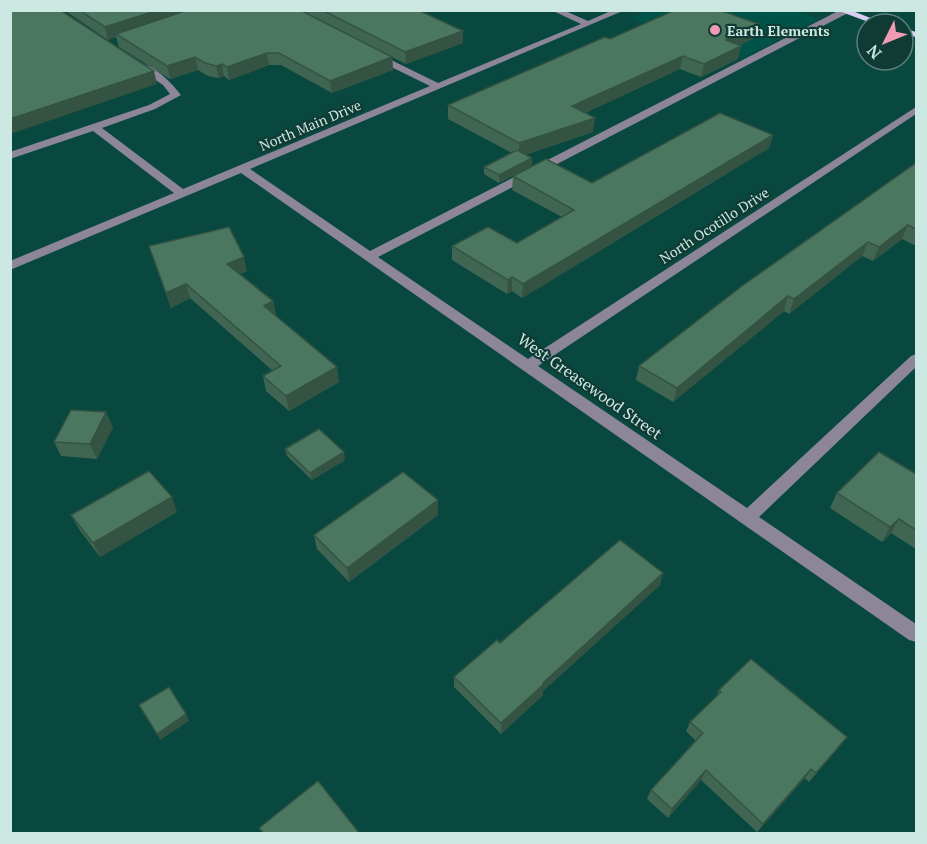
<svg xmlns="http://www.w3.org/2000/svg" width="927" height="844" viewBox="0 0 927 844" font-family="'PT Serif',serif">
	<rect width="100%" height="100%" fill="#08483f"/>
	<!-- built -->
	<polygon fill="#005348" points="649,10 792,10 819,19 741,59 631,18"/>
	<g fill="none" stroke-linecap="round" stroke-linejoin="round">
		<!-- minor -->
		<path fill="#8c8698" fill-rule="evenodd" d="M551 10H563L588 21 613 10H625L250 169 370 251 840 10H846V14L378 257 528 359 916 107V114L538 366 747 508 911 356 916 354V367L759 517 916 624V642L909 640 241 173 10 270V261L174 193 93 131 10 159V152L149 105 170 94 163 85 136 67V63C152 62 172 83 181 95L155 109 102 128 183 189 430 86 371 57V53H377L438 83 581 24Z"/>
		<!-- major -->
		<g fill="#d9cdf2" fill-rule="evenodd">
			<polygon points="836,10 850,10 886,24 874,24"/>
			<polygon points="903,28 916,32 916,37 903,34"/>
		</g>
	</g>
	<!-- wall -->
	<g fill="#406653">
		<polygon points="64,10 418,10 463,43 406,64 392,57 393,70 332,93 281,65 269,65 229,80 224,76 219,78 208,76 198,70 170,79 119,47 116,37 108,40"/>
		<polygon points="759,24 756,37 740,45 738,59 701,77 680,69 585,113 593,132 525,155 532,158 532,166 499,183 484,174 484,167 512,153 448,119 448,105 610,39"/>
		<polygon points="773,135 769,148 522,298 512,291 507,294 452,260 452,246 517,243 562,217 512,190 513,176 592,183"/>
		<polygon points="916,163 916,246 902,239 873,261 862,256 789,314 784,311 673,402 636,380 639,366"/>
		<polygon points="149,246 247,271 240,274 273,301 276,316 339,382 289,411 266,391 263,376 273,371 190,298 171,308"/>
		<polygon points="113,427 97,459 61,456 54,442"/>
		<polygon points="285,449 345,460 312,480 287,456"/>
		<polygon points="916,474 916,549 891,533 882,542 830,508 837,493"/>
		<polygon points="438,500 438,515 349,582 317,549 314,535"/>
		<polygon points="177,512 100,557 79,529 71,515"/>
		<polygon points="660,585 543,691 543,695 501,734 454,687 454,677 500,643"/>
		<polygon points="719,690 847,737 840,746 809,782 805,778 757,832 701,780 668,818 647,799 651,790 696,741 686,731 690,722 716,697"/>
	</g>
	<!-- shaded-wall -->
	<g fill="#345343">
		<polygon points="158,10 198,10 116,34 116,37 108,40 105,27"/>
		<polygon points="759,24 756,37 724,53 726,40"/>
		<polygon points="463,31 463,43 406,64 405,52"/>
		<polygon points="741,46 738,59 701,77 704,64"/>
		<polygon points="267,53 269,65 229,80 227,67"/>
		<polygon points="683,56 680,69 570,120 572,106"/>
		<polygon points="195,57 198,70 170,79 167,66"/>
		<polygon points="392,57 393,70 332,93 330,81"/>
		<polygon points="222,64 224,76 219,78 216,66"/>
		<polygon points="154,71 157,84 10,134 10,119"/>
		<polygon points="595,118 593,132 519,157 519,143"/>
		<polygon points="773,135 769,148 522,298 523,284"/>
		<polygon points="532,158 532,166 499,183 499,175"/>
		<polygon points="908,225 902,239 873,261 879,247"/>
		<polygon points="868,242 862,256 789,314 794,299"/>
		<polygon points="244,257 247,271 230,279 227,264"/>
		<polygon points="512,277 512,291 507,294 508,280"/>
		<polygon points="186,284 190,298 171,308 166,293"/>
		<polygon points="788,296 784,311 673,402 677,388"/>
		<polygon points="273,301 276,316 264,306"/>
		<polygon points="337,367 339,382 289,411 286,396"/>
		<polygon points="106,412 113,427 97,459 90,444"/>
		<polygon points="344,452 345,460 312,480 310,473"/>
		<polygon points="172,497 177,512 100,557 93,543"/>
		<polygon points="438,500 438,515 349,582 347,568"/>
		<polygon points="899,519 891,533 882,542 890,527"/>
		<polygon points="663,573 660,585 543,691 543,695 501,734 501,723 543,683"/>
		<polygon points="186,714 189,721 160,740 157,734"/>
		<polygon points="847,737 840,746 809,782 816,773"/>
		<polygon points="811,769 805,778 757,832 763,824"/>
		<polygon points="706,770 701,780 668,818 672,809"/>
	</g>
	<!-- building -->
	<g fill="#4b7760" stroke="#345343" stroke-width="1.5">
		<polygon points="10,10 60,10 154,71 10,119"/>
		<polygon points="79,10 158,10 105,27"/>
		<polygon points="188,10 300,10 392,57 330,81 279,53 267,53 227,67 222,64 216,66 205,63 195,57 167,66 116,34"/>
		<polygon points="322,10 418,10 463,31 405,52"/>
		<polygon points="675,10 719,10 759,24 726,40 741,46 704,64 683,56 572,106 595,118 519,143 448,105 605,37 610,39"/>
		<polygon points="720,113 773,135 523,284 512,277 508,280 452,246 488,227 517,243 574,210 513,176 546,159 592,183"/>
		<polygon points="517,150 532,158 499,175 484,167"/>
		<polygon points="916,163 916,229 908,225 879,247 868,242 794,299 788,296 677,388 639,366 742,286"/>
		<polygon points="229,227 244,257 227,264 273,301 264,306 337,367 286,396 263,376 281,366 186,284 166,293 149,246"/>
		<polygon points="71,410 106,412 90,444 54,442"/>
		<polygon points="319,429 344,452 310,473 285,449"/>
		<polygon points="879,452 916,474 916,530 899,519 890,527 837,493"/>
		<polygon points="149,471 172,497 93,543 71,515"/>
		<polygon points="403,472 438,500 347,568 314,535"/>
		<polygon points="620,540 663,573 543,683 544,684 501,723 454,677 497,640 500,643"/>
		<polygon points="751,659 847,737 816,773 811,769 763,824 706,770 672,809 651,790 703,733 690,722 721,692 719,690"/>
		<polygon points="169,687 186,714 157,734 139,705"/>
		<polygon points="318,781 360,834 264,834 259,828"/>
	</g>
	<!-- markers -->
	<circle fill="#f09ab4" stroke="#0f3b34" stroke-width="2" cx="715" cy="30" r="6"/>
	<g text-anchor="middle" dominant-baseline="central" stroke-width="4.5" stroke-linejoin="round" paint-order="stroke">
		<!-- far-poi labels -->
		<g font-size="14" font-weight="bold" fill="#cce8e2" stroke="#0f3b34" text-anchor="start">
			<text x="727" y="30">Earth Elements</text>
		</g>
		<!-- far-street labels -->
		<g font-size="14" fill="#cce8e2" stroke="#0f3b34">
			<text transform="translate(310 125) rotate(-23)">North Main Drive</text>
			<text transform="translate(714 225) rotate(-33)">North Ocotillo Drive</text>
		</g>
		<!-- street labels -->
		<g font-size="16" fill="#cce8e2" stroke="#0f3b34">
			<text transform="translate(590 386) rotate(35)">West Greasewood Street</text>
		</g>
	</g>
	<!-- border -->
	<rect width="927" height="844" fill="none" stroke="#cce8e2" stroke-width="24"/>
	<!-- north arrow -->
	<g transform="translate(885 42) rotate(227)"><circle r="28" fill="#0f3b34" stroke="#5b807a" stroke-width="1.5"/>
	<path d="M0-4.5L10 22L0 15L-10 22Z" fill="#f09ab4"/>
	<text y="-9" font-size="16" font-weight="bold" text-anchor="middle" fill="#cce8e2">N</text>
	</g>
</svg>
